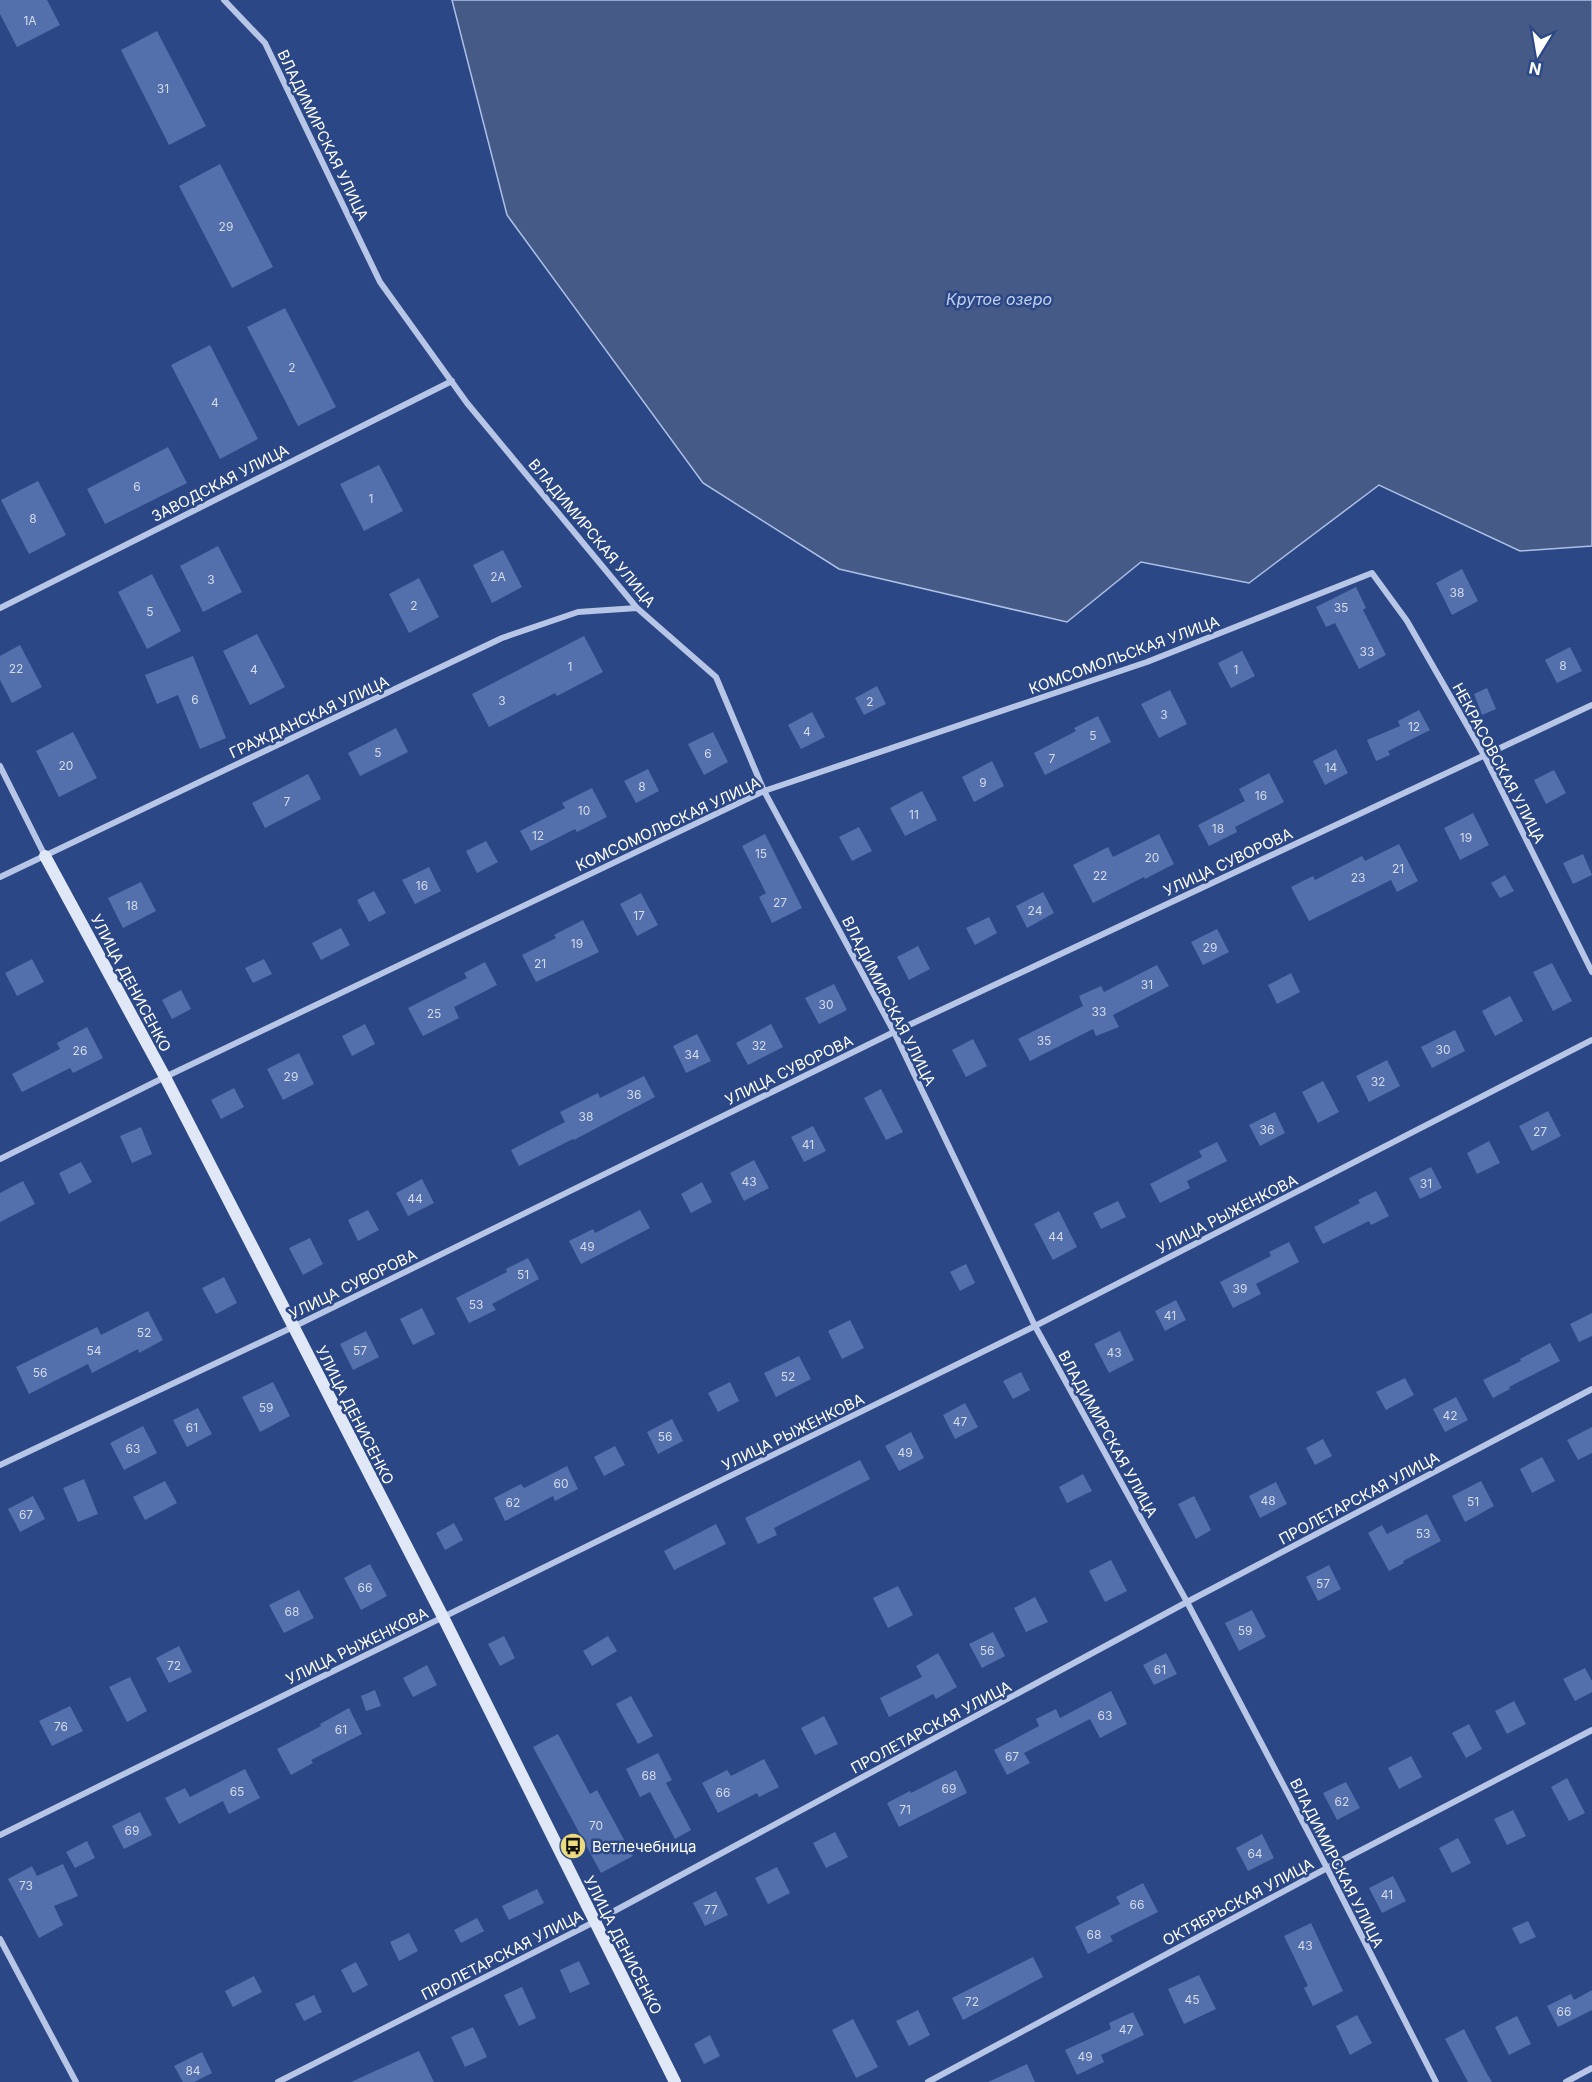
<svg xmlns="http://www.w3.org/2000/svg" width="1592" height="2082" font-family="Inter,sans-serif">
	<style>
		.water { fill: #465a87; stroke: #acc0e7; stroke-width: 1.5 }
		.building { fill: #5370ad }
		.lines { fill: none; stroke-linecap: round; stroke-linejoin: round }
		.street { stroke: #b7c6e7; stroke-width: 6 }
		.secondary { stroke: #e0e7f7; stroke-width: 12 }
		.labels { text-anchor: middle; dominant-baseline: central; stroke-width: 5; stroke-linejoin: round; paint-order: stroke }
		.number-label { font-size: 12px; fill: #d4dbea }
		.street-label { font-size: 15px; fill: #fff; stroke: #2b4786 }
		.poi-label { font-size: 15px; fill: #fff; stroke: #2b4786; text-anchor: start }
		.water-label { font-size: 16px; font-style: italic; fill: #c2d1ee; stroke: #2b4786 }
	</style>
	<rect width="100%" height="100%" fill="#2b4786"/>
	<path class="water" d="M452 0H1592V546L1520 551 1379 485 1249 583 1141 562 1067 622 839 569 703 483 507 215Z"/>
	<path class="building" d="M0 0H47L60 25 17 47 0 14Z
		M157 31 206 126 169 145 121 50Z
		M220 164 273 267 232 288 179 186Z
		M285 308 336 407 298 426 247 327Z
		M210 345 258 439 220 459 171 365Z
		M168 447 187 483 105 524 87 489Z
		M379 465 403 511 364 531 340 484Z
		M38 481 66 535 29 554 1 500Z
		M218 546 242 592 203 612 180 566Z
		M503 550 522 587 492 603 473 565Z
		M1462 569 1478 601 1452 615 1436 583Z
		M152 574 181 631 147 649 118 592Z
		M419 578 439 617 409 633 389 594Z
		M1356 587 1366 608 1363 610 1386 655 1359 669 1335 623 1326 627 1316 607Z
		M257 634 285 687 250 705 223 651Z
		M584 636 603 672 557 696 555 693 489 727 472 694Z
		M20 645 42 687 12 703 0 680V656Z
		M1570 647 1582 671 1557 683 1545 660Z
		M1242 651 1255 676 1231 688 1218 663Z
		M193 656 226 738 200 749 178 695 157 704 145 675Z
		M877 686 886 704 864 715 855 698Z
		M1487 688 1496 709 1482 715 1474 694Z
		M1170 690 1187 724 1159 738 1141 704Z
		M1419 710 1430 730 1388 751 1390 755 1376 761 1367 740 1400 726 1398 721Z
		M812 712 825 737 801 749 788 725Z
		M1098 716 1111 742 1045 775 1034 753 1076 731 1074 728Z
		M396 728 408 752 360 776 348 753Z
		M73 732 97 778 59 797 36 751Z
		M713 732 728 762 704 775 688 744Z
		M1336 749 1348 773 1325 785 1313 761Z
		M992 761 1004 786 974 802 962 777Z
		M648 769 659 791 636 803 624 781Z
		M1554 770 1566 793 1546 804 1534 780Z
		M1269 773 1284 802 1235 827 1237 832 1209 846 1198 825 1245 801 1239 789Z
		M308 774 321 799 265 828 252 803Z
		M592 788 607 817 577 832 575 829 531 851 520 831 565 808 562 803Z
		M922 791 937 820 905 836 890 808Z
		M1473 813 1489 845 1460 860 1444 828Z
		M859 827 872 851 852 861 839 837Z
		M765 834 802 908 772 923 759 897 766 893 742 846Z
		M1159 834 1174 864 1145 879 1144 877 1093 903 1073 865 1108 847 1113 857Z
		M486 841 498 862 477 873 466 851Z
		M1399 844 1418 881 1397 892 1391 880 1309 921 1291 887 1313 876 1315 880 1362 856 1365 861Z
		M1583 854 1592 875 1573 884 1563 863Z
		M429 867 441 891 415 904 402 880Z
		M1505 875 1514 891 1500 898 1491 883Z
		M141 882 156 911 123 928 108 898Z
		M374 891 386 913 369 922 357 900Z
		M1043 892 1054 913 1027 928 1016 906Z
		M641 893 658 925 637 936 620 904Z
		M989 917 997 933 975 945 966 928Z
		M583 920 599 952 536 982 522 955 556 938 554 935Z
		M341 928 350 945 321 960 312 943Z
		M1217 929 1229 952 1203 965 1191 942Z
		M918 946 930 969 909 980 897 957Z
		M32 959 44 982 17 996 5 973Z
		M264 959 272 974 253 983 245 968Z
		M485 962 497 985 454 1007 459 1018 423 1036 408 1008 467 978 464 973Z
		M1552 963 1572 1001 1553 1011 1533 972Z
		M1157 965 1169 986 1113 1015 1119 1027 1096 1036 1093 1029 1030 1061 1018 1039 1083 1006 1079 996 1101 986 1104 992Z
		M1291 973 1300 992 1277 1004 1268 985Z
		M834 984 847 1010 819 1024 805 998Z
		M181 990 191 1009 172 1019 162 1000Z
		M1510 996 1523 1021 1495 1036 1482 1011Z
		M365 1024 375 1044 352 1056 342 1036Z
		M771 1024 783 1047 748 1065 736 1043Z
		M87 1027 103 1058 73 1073 70 1068 22 1092 12 1074 60 1049 57 1043Z
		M1455 1030 1465 1051 1432 1068 1421 1047Z
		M697 1034 711 1061 686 1073 673 1046Z
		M973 1039 987 1066 966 1077 952 1050Z
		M299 1053 314 1084 283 1100 267 1069Z
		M1387 1060 1400 1086 1369 1102 1356 1076Z
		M644 1076 655 1097 574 1140 573 1139 519 1166 511 1150 565 1122 560 1112 598 1093 600 1098Z
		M1323 1081 1339 1112 1318 1123 1302 1092Z
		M234 1088 244 1107 221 1119 211 1100Z
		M881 1089 903 1132 886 1140 864 1098Z
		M1548 1111 1561 1136 1532 1151 1519 1126Z
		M1275 1112 1285 1133 1260 1146 1249 1125Z
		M813 1126 826 1151 804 1162 791 1137Z
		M141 1127 152 1154 132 1163 120 1136Z
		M1489 1141 1500 1163 1477 1174 1467 1153Z
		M1217 1142 1227 1161 1187 1181 1190 1188 1160 1203 1150 1184 1202 1157 1199 1151Z
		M754 1160 769 1188 744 1201 730 1173Z
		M81 1162 92 1182 69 1194 59 1173Z
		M1431 1167 1442 1188 1420 1199 1409 1178Z
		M422 1179 434 1203 408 1216 396 1193Z
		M23 1181 35 1204 0 1222V1193Z
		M702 1182 712 1202 691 1213 681 1194Z
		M1376 1191 1389 1216 1371 1225 1369 1221 1323 1244 1314 1227 1360 1203 1358 1200Z
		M1118 1201 1126 1217 1101 1229 1093 1213Z
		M368 1210 379 1230 358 1241 348 1220Z
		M640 1210 650 1228 581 1264 569 1241 593 1229 595 1233Z
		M1059 1211 1077 1247 1053 1260 1034 1224Z
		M310 1238 323 1264 303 1275 289 1248Z
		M1289 1242 1299 1262 1256 1284 1261 1294 1233 1308 1220 1282 1271 1256 1269 1252Z
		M528 1258 539 1279 492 1304 496 1310 469 1323 456 1298 507 1272 506 1269Z
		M966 1264 975 1283 960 1291 950 1272Z
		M224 1277 237 1303 216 1314 202 1288Z
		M1176 1300 1186 1320 1165 1331 1155 1311Z
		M422 1308 435 1334 413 1345 400 1319Z
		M148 1311 163 1340 139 1353 138 1349 92 1373 88 1364 29 1394 16 1367 97 1327 101 1335Z
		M1592 1313V1336L1579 1342 1570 1324Z
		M850 1320 864 1348 842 1359 828 1331Z
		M366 1331 379 1357 353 1370 340 1344Z
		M1120 1331 1134 1360 1109 1373 1094 1344Z
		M1550 1343 1560 1361 1509 1387 1510 1389 1493 1398 1483 1380 1521 1361 1520 1359Z
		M799 1356 811 1379 776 1397 764 1373Z
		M1021 1372 1030 1390 1013 1399 1003 1381Z
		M1405 1378 1414 1395 1386 1410 1376 1392Z
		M273 1382 290 1416 260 1432 242 1397Z
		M730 1382 739 1401 718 1412 708 1393Z
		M1456 1397 1468 1420 1445 1432 1433 1409Z
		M965 1403 978 1427 955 1439 943 1415Z
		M198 1408 212 1434 187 1447 173 1420Z
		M672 1419 683 1441 658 1454 647 1432Z
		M143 1426 157 1453 124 1470 110 1443Z
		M1592 1427V1453L1578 1460 1567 1440Z
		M911 1432 924 1458 899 1471 885 1446Z
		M1323 1439 1332 1456 1315 1465 1306 1448Z
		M615 1446 625 1465 604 1476 594 1457Z
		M1542 1457 1555 1481 1532 1493 1520 1469Z
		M860 1460 870 1479 774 1528 777 1535 758 1544 745 1518Z
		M567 1466 578 1489 555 1501 553 1496 505 1521 494 1498 521 1484 524 1488Z
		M1083 1474 1092 1491 1067 1503 1059 1487Z
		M84 1479 98 1514 78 1522 63 1488Z
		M165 1481 177 1503 145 1520 133 1497Z
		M1481 1481 1494 1506 1465 1522 1452 1496Z
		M1276 1482 1287 1504 1260 1518 1249 1496Z
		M33 1496 45 1519 20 1532 8 1509Z
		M1194 1496 1211 1530 1196 1539 1178 1504Z
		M1427 1514 1441 1541 1403 1561 1404 1563 1389 1571 1368 1533 1382 1525 1387 1534Z
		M454 1523 463 1540 445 1550 436 1533Z
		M716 1524 726 1544 674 1570 664 1551Z
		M1111 1560 1127 1591 1105 1602 1089 1571Z
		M370 1564 387 1596 361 1610 344 1578Z
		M1329 1565 1341 1589 1318 1601 1306 1577Z
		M898 1586 913 1615 888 1628 873 1598Z
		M299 1590 314 1618 284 1633 269 1605Z
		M1035 1597 1048 1622 1026 1632 1014 1608Z
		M1252 1610 1266 1637 1239 1651 1225 1623Z
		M993 1632 1005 1656 982 1668 969 1644Z
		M504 1636 515 1658 500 1666 488 1644Z
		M608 1636 617 1651 592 1666 583 1651Z
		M179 1646 192 1672 169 1683 156 1658Z
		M938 1653 957 1687 936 1699 933 1694 889 1717 880 1698 922 1677 916 1666Z
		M1166 1653 1177 1674 1154 1685 1143 1665Z
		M427 1665 437 1685 413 1697 403 1678Z
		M1585 1668 1592 1681V1692L1575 1701 1563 1679Z
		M130 1677 147 1711 127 1722 109 1687Z
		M375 1690 381 1706 366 1711 361 1696Z
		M1111 1691 1127 1724 1100 1738 1090 1719 1024 1753 1030 1763 1007 1775 994 1750 1039 1726 1036 1719 1056 1709 1060 1718Z
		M631 1696 653 1736 638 1744 616 1704Z
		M1514 1701 1526 1724 1507 1734 1495 1711Z
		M70 1706 83 1731 52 1746 39 1721Z
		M349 1708 362 1734 311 1760 313 1763 291 1775 277 1749 321 1726 320 1724Z
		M824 1716 838 1744 815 1755 801 1728Z
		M1469 1724 1482 1749 1466 1758 1452 1733Z
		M558 1734 590 1794 597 1790 633 1856 601 1873 533 1747Z
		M658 1753 672 1780 666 1783 691 1830 675 1839 650 1792 640 1797 626 1769Z
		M1411 1756 1422 1777 1399 1789 1388 1768Z
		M764 1759 779 1787 759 1797 757 1793 718 1813 702 1783 727 1770 731 1776Z
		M245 1769 260 1798 229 1814 223 1801 179 1824 165 1798 185 1788 190 1797Z
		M956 1770 967 1793 899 1827 887 1803 910 1791 911 1793Z
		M1567 1778 1585 1813 1569 1821 1551 1787Z
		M1346 1782 1360 1808 1337 1820 1323 1793Z
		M1513 1810 1526 1836 1507 1845 1494 1819Z
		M140 1812 152 1835 124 1849 112 1826Z
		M835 1832 848 1857 826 1868 813 1843Z
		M1262 1834 1274 1858 1248 1871 1236 1848Z
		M1458 1838 1471 1863 1452 1873 1439 1848Z
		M87 1841 95 1858 75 1868 66 1852Z
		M63 1864 78 1896 54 1906 63 1925 39 1938 8 1879 32 1866 37 1876Z
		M777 1867 790 1893 768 1904 755 1878Z
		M1393 1876 1406 1901 1382 1913 1369 1888Z
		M1143 1883 1158 1912 1110 1936 1113 1941 1088 1954 1075 1927 1120 1904 1116 1897Z
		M537 1889 544 1903 509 1920 502 1906Z
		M716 1891 728 1915 705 1926 693 1903Z
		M477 1918 484 1931 461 1943 454 1930Z
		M1528 1921 1536 1937 1520 1944 1512 1928Z
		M1311 1923 1343 1991 1313 2006 1304 1988 1308 1986 1284 1936Z
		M409 1933 418 1951 399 1961 390 1942Z
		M1033 1957 1043 1977 963 2020 952 1998Z
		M579 1961 590 1984 570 1993 560 1970Z
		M356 1962 368 1985 353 1993 341 1970Z
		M1199 1975 1216 2009 1184 2024 1168 1989Z
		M254 1976 262 1992 233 2007 225 1991Z
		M522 1987 536 2018 519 2026 504 1995Z
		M1592 1990V2010L1558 2027 1547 2006 1571 1994 1574 2000Z
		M314 1995 322 2012 304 2021 295 2004Z
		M918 2010 930 2035 909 2046 896 2021Z
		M1133 2012 1144 2035 1101 2055 1104 2062 1077 2075 1065 2050 1111 2029 1109 2023Z
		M1357 2015 1372 2043 1350 2055 1336 2026Z
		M1517 2016 1531 2044 1509 2055 1495 2027Z
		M853 2019 878 2067 856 2078 832 2030Z
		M473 2027 487 2057 465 2067 451 2037Z
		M1464 2029 1486 2072 1492 2082H1468L1445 2039Z
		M710 2035 720 2056 704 2064 694 2044Z
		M419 2051 434 2082H351Z
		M202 2052 212 2073 194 2082H183L174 2066Z
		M1027 2064 1035 2082H988Z"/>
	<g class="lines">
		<path class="street" d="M224 0 265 43 380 282 467 403 637 608 716 677 764 791 894 1032 1035 1326 1187 1602 1327 1868 1436 2082
			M0 608 452 381
			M0 766 45 856
			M0 877 502 638 578 612 637 608
			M0 1159 165 1077 764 791 1147 662 1372 573 1407 621 1484 755 1592 972
			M0 1465 293 1327 894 1032 1592 705
			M0 1835 1035 1326 1592 1040
			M0 1939 76 2082
			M278 2082 594 1922 1187 1602 1592 1389
			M928 2082 1327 1868 1592 1730
			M1566 2082 1592 2068"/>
		<path class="secondary" d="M45 856 165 1077 443 1617 675 2082"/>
	</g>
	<defs>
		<symbol id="bus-disc" viewBox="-11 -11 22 22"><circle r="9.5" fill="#eddb7f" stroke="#2b4786"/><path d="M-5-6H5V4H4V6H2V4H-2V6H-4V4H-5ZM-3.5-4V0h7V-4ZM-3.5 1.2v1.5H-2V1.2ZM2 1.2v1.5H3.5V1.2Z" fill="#111"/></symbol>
	</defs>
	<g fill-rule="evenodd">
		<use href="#bus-disc" x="558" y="1831" width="30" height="30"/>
	</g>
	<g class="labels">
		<g class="number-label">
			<text x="30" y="20">1А</text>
			<text x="163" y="88">31</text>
			<text x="226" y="226">29</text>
			<text x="292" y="367">2</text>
			<text x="215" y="402">4</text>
			<text x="137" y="486">6</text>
			<text x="371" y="498">1</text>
			<text x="33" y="518">8</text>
			<text x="498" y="576">2А</text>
			<text x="211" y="579">3</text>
			<text x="1457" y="592">38</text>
			<text x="414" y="605">2</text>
			<text x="1341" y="607">35</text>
			<text x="150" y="611">5</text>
			<text x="1367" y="651">33</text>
			<text x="1563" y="665">8</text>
			<text x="570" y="666">1</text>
			<text x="16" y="668">22</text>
			<text x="254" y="669">4</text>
			<text x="1236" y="669">1</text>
			<text x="195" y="699">6</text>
			<text x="502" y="700">3</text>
			<text x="870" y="701">2</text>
			<text x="1164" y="714">3</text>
			<text x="1414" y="726">12</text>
			<text x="807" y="731">4</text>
			<text x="1093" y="735">5</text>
			<text x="378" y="752">5</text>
			<text x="708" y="753">6</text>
			<text x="1052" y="758">7</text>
			<text x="66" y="765">20</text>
			<text x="1331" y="767">14</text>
			<text x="983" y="782">9</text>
			<text x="642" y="786">8</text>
			<text x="1261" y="795">16</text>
			<text x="287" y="801">7</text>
			<text x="584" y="810">10</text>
			<text x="914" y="814">11</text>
			<text x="1218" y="828">18</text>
			<text x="538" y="835">12</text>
			<text x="1466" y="837">19</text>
			<text x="761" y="853">15</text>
			<text x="1152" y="857">20</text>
			<text x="1398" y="868">21</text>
			<text x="1100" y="875">22</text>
			<text x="1358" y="877">23</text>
			<text x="422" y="885">16</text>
			<text x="780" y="902">27</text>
			<text x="132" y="905">18</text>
			<text x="1035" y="910">24</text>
			<text x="639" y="915">17</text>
			<text x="577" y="943">19</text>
			<text x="1210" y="947">29</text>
			<text x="540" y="963">21</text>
			<text x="1147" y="984">31</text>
			<text x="826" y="1004">30</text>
			<text x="1099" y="1011">33</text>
			<text x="434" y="1013">25</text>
			<text x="1044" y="1040">35</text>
			<text x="759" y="1045">32</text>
			<text x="1443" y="1049">30</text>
			<text x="80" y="1050">26</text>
			<text x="692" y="1054">34</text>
			<text x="291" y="1076">29</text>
			<text x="1378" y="1081">32</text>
			<text x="634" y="1094">36</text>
			<text x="586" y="1116">38</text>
			<text x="1267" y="1129">36</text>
			<text x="1540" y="1131">27</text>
			<text x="808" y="1144">41</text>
			<text x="749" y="1181">43</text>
			<text x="1426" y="1183">31</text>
			<text x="415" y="1198">44</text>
			<text x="1056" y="1236">44</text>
			<text x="587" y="1246">49</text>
			<text x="523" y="1274">51</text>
			<text x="1240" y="1288">39</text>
			<text x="476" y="1304">53</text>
			<text x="1170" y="1315">41</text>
			<text x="144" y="1332">52</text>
			<text x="94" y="1350">54</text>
			<text x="360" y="1350">57</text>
			<text x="1114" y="1352">43</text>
			<text x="40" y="1372">56</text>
			<text x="788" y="1376">52</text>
			<text x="266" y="1407">59</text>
			<text x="1450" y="1415">42</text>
			<text x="960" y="1421">47</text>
			<text x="192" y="1427">61</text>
			<text x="665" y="1436">56</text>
			<text x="133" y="1448">63</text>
			<text x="905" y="1452">49</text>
			<text x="561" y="1483">60</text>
			<text x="1268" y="1500">48</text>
			<text x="1473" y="1501">51</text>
			<text x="513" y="1502">62</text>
			<text x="26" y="1514">67</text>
			<text x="1423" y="1533">53</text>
			<text x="1323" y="1583">57</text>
			<text x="365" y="1587">66</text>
			<text x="292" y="1611">68</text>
			<text x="1245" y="1630">59</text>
			<text x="987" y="1650">56</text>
			<text x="174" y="1665">72</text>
			<text x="1160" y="1669">61</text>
			<text x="1105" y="1715">63</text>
			<text x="61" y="1726">76</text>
			<text x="341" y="1729">61</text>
			<text x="1012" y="1756">67</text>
			<text x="649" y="1775">68</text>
			<text x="949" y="1788">69</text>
			<text x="237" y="1791">65</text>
			<text x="723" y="1792">66</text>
			<text x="1342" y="1801">62</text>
			<text x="905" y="1809">71</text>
			<text x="596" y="1825">70</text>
			<text x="132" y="1830">69</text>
			<text x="1255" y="1853">64</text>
			<text x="26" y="1885">73</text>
			<text x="1387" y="1894">41</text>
			<text x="1137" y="1904">66</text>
			<text x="711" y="1909">77</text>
			<text x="1094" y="1934">68</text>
			<text x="1305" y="1945">43</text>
			<text x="1192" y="1999">45</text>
			<text x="972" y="2001">72</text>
			<text x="1564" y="2011">66</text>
			<text x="1126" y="2029">47</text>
			<text x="1085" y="2056">49</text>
			<text x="193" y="2070">84</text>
		</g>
		<g class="street-label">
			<text transform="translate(323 135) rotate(64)">ВЛАДИМИРСКАЯ УЛИЦА</text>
			<text transform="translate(220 483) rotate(-27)">ЗАВОДСКАЯ УЛИЦА</text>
			<text transform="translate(592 533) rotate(50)">ВЛАДИМИРСКАЯ УЛИЦА</text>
			<text transform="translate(1124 655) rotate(-20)">КОМСОМОЛЬСКАЯ УЛИЦА</text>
			<text transform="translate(309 717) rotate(-25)">ГРАЖДАНСКАЯ УЛИЦА</text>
			<text transform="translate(1499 763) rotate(62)">НЕКРАСОВСКАЯ УЛИЦА</text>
			<text transform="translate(668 824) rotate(-25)">КОМСОМОЛЬСКАЯ УЛИЦА</text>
			<text transform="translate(1228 862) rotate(-25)">УЛИЦА СУВОРОВА</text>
			<text transform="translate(131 983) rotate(62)">УЛИЦА ДЕНИСЕНКО</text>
			<text transform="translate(889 1001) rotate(63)">ВЛАДИМИРСКАЯ УЛИЦА</text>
			<text transform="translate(789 1070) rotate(-26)">УЛИЦА СУВОРОВА</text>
			<text transform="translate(1227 1214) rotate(-27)">УЛИЦА РЫЖЕНКОВА</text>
			<text transform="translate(353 1284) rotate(-26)">УЛИЦА СУВОРОВА</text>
			<text transform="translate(355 1415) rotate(63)">УЛИЦА ДЕНИСЕНКО</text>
			<text transform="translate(793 1432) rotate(-26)">УЛИЦА РЫЖЕНКОВА</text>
			<text transform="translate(1108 1434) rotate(61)">ВЛАДИМИРСКАЯ УЛИЦА</text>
			<text transform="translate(1359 1498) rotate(-28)">ПРОЛЕТАРСКАЯ УЛИЦА</text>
			<text transform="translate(357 1646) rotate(-26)">УЛИЦА РЫЖЕНКОВА</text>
			<text transform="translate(931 1727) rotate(-28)">ПРОЛЕТАРСКАЯ УЛИЦА</text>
			<text transform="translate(1337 1863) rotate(63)">ВЛАДИМИРСКАЯ УЛИЦА</text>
			<text transform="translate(1238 1902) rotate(-28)">ОКТЯБРЬСКАЯ УЛИЦА</text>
			<text transform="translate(623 1945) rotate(63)">УЛИЦА ДЕНИСЕНКО</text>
			<text transform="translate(502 1955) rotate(-27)">ПРОЛЕТАРСКАЯ УЛИЦА</text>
		</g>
		<g class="poi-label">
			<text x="592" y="1846">Ветлечебница</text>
		</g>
		<g class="water-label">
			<text x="999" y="299">Крутое озеро</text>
		</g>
	</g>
	<g transform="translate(1538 54) rotate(191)" stroke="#2b4786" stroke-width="4.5" paint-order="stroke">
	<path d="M0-4.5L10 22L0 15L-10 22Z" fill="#ffffff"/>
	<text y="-9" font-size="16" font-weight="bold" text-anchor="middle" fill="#ffffff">N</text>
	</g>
</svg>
